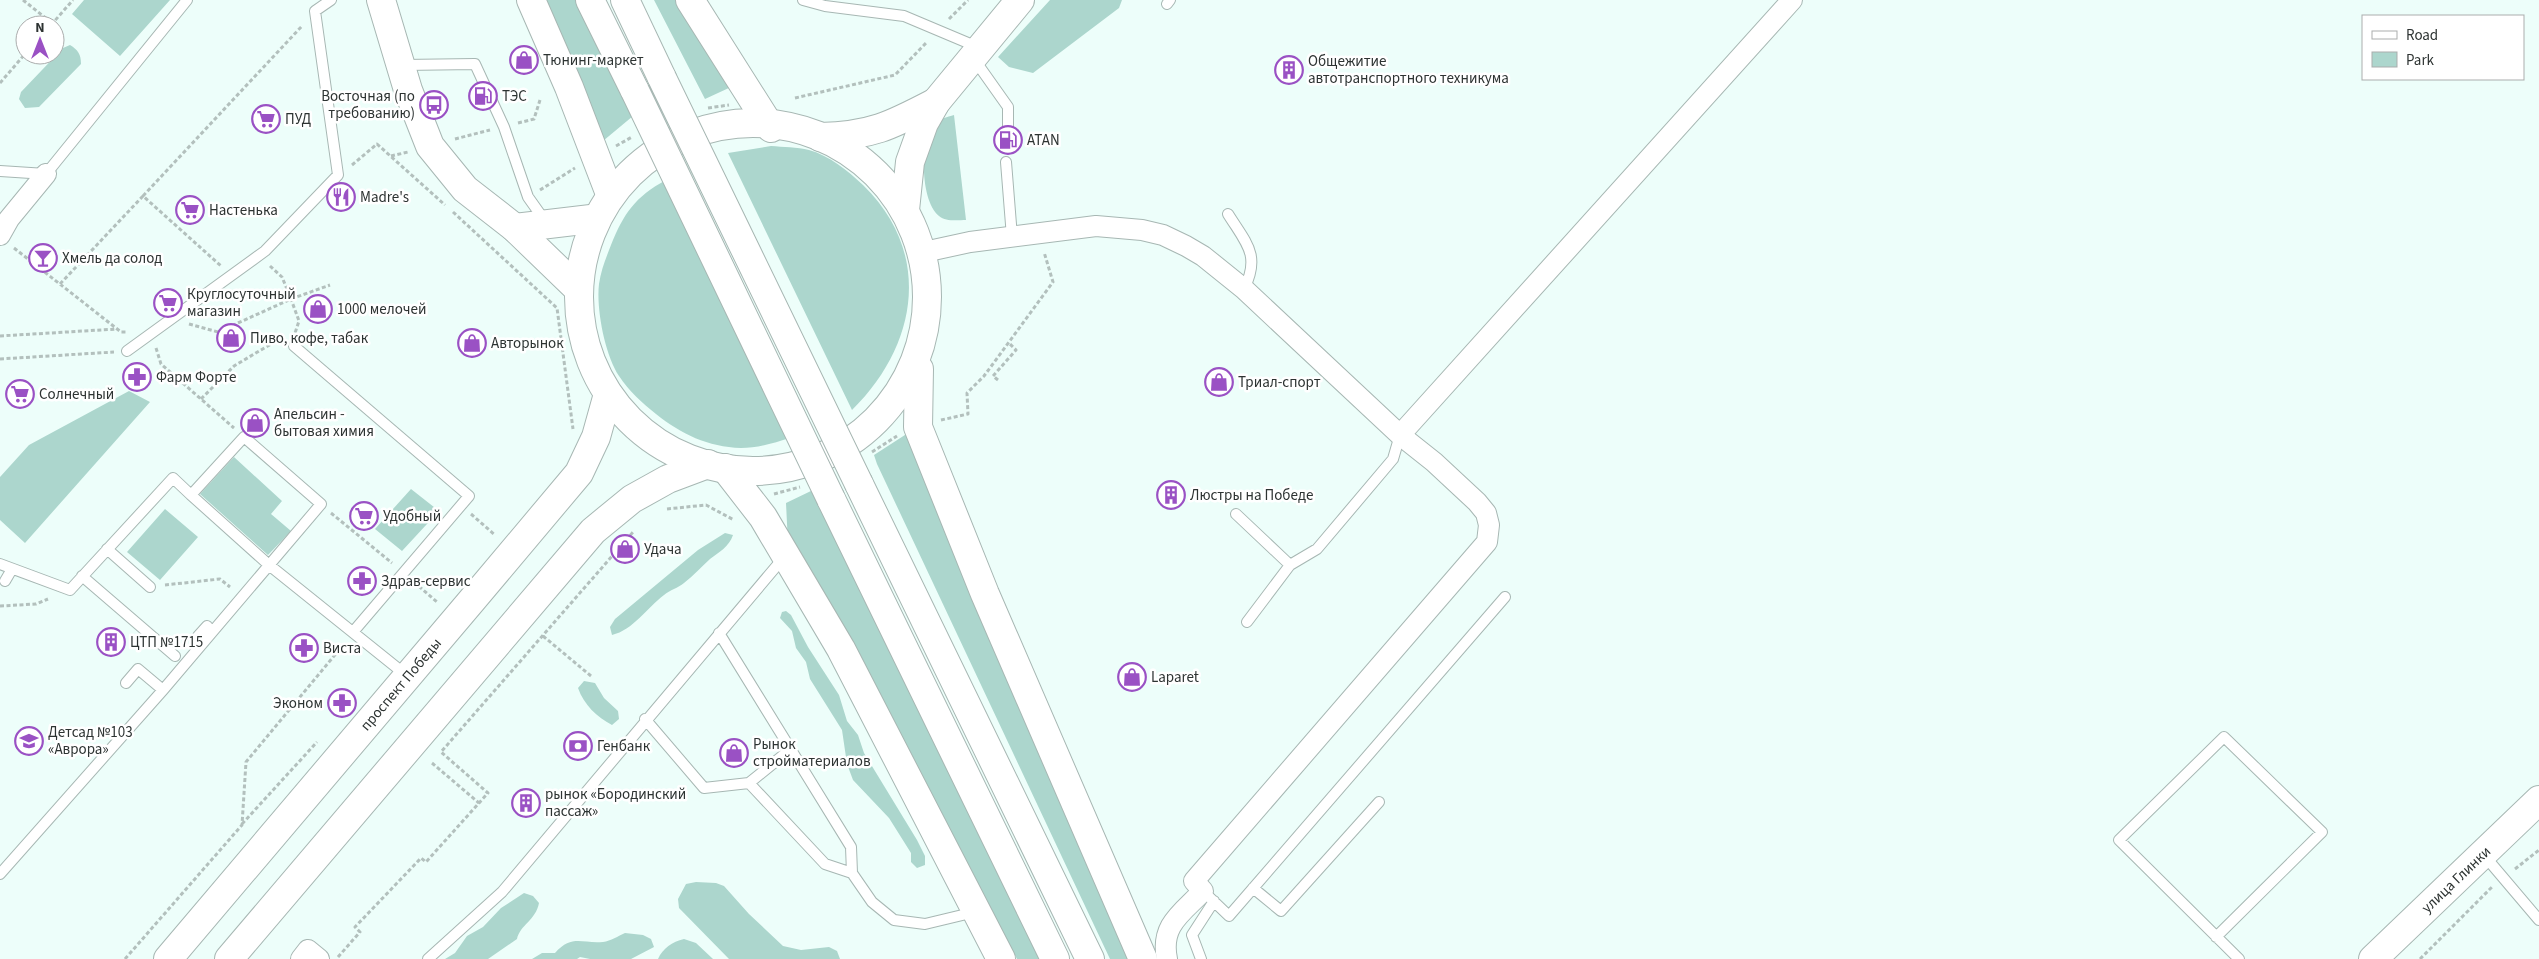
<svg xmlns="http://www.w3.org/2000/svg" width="2539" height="959" font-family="'Source Sans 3',sans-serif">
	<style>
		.green { fill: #acd6cd }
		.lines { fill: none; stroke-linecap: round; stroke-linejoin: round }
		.lane-casing { stroke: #a7b7b3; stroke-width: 12 }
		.street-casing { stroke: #a7b7b3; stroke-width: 22 }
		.secondary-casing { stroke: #a7b7b3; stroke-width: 30 }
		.primary-casing { stroke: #a7b7b3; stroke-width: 30 }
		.path { stroke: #b3c0bd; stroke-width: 3; stroke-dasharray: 4 2.5; stroke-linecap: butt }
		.lane { stroke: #fff; stroke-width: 10 }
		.street { stroke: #fff; stroke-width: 20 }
		.secondary { stroke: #fff; stroke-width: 28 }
		.primary { stroke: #fff; stroke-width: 28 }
		.primary-bridge-casing { stroke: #a7b7b3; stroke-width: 30; stroke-linecap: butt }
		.primary-bridge { stroke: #fff; stroke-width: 28 }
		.labels { text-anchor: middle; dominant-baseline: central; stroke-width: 5; stroke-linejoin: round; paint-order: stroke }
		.poi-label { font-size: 15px; fill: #2d3332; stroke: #fff; text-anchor: start }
		.street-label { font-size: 15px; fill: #2d3332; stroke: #fff }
	</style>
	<rect width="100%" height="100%" fill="#edfefa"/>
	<path class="green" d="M84 0H170L120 56 72 14Z
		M545 0H577L633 116 603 141Z
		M654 0H683L731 87 705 99Z
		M1050 0H1122L1119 8 1033 73 1009 67 998 57Z
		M70 45C78 50 81 54 81 64L39 107 25 108 19 99 21 92 63 48Z
		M954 115 966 220C958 220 946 222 939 216 920 200 920 144 933 124 937 119 948 117 954 115Z
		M771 146C783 147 797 147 809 150 830 156 847 170 863 185 933 253 918 345 852 410L728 153Z
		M666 180 790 438C774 443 757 448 741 448 708 447 681 434 656 414 642 403 629 391 619 376 605 355 596 309 599 284 601 270 606 258 611 245 624 213 635 197 666 180Z
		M129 391 150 402 25 543 0 520V477L29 445Z
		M908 433 1131 959H1110L877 464 874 455Z
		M234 457 282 501 271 514 291 531 268 555 200 494Z
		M411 489 439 511 402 551 375 529Z
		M813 490 1043 959H1017L788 544 786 503Z
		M165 509 198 537 160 580 127 552Z
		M725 533 733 535C729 547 719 552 710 559 701 567 693 576 684 583 678 588 670 590 664 595 647 608 633 630 612 635L610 627 615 619 698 550Z
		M786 611 791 615 808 647 839 695 847 721 858 735 864 753 917 840 925 856V865L917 868 911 862V853L889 818 853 780 847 764 842 730 810 679 806 662 796 648 792 631 780 618 782 612Z
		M584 681 595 683 604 698 618 711 619 719 612 725C597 717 584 705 578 688Z
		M696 882 716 883 724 886 749 914 783 946 801 950 829 947 837 951 840 959H729L679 908 678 899 686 884Z
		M524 893 533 896 539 903C536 920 520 925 517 939L488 959H445L455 953 467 936 483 927 501 908Z
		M625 933 643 935 651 939 654 947 631 959H590L580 957 577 959H532L542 953H555C572 934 582 944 603 942 611 941 618 936 625 933Z
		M684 939 696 943 713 959H658C663 948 672 942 684 939Z"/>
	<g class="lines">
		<defs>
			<path id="lane" d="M803 0 825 6 904 16 980 48
				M1167 4 1170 0
				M974 59 1008 107V129
				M403 65 475 64 504 127 528 197 545 221
				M1006 162 1012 237
				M0 171 46 174 187 0
				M1228 214C1246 243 1261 255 1244 289
				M294 346 469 496 353 632
				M127 351 265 251 338 175 315 11 331 0
				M191 495 269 565 406 675
				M1236 514 1290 565
				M107 549 150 587
				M0 564 70 590 173 478 191 495 244 437 321 504 163 690 0 874
				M82 576 175 656
				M5 581 12 569
				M1247 622 1290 565 1317 549 1393 459 1400 435
				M719 633 851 847 852 873 872 902 894 920 925 924 975 912
				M198 636 207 626 212 632
				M126 683 138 669 163 690
				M645 719 704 788 749 783 825 864 852 873
				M749 783 791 749
				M2483 854 2539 920
				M1253 888 1281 911 1379 802
				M1203 891 1229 916 1505 597
				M2216 937 2322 832 2224 737 2119 840 2239 959
				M428 959 502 892 785 556
				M1201 959 1192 935 1214 901"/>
			<path id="street" d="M0 235 9 219 46 174
				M924 252 970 242 1096 226 1142 230 1163 235 1186 246 1203 256 1244 289 1400 435 1434 462 1477 502 1486 513 1489 525 1487 542 1194 881 1203 891C1182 913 1160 925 1167 959
				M1400 435 1792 0
				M301 959 308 950 319 959"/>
			<g id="secondary">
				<path d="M381 0 408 90 430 146 465 189 515 228 575 286"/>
				<path d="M515 228 591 219"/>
				<path id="s1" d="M2373 959 2539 800"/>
			</g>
			<g id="primary">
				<path d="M531 0 569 87 610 194"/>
				<path d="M590 0 635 91"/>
				<path d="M625 0 662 78"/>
				<path d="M690 0 771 128"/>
				<circle cx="753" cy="297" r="174"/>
				<path d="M820 137C872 136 892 125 936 102"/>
				<path d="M905 210 910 162 924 123 936 102 1020 0"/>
				<path d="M919 369 918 427 985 594 1143 959"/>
				<path d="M725 468 763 517 841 649 1001 959"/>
				<path d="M859 484 1090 959"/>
				<path d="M831 499 1055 959"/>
				<path id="s2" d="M168 959C304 797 443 636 579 473L596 437 608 394"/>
				<path d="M229 959 593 531 632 499 668 479 708 464"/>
			</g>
		</defs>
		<use href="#lane" class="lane-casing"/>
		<use href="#street" class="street-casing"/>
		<use href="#secondary" class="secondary-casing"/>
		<use href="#primary" class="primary-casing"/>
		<path class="path" d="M23 0 52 23
			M949 19 968 0
			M51 25 73 0
			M0 83 25 54
			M795 98 895 75 927 42
			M708 108 729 105
			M518 123 534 119 540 100
			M455 139 490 130
			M616 146 632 137
			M391 156 408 152
			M352 165 377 144 445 205
			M540 190 575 168
			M143 196 302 26
			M453 212 557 308 573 429
			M14 248 121 332H126
			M270 266 282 277 291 299 299 321 295 333
			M60 284 143 196 221 266
			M189 324 218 332 291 299 330 285
			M0 336 117 329
			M156 348 161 364 234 428
			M0 359 114 352
			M998 380 993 376 1016 350 1009 343
			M201 399 234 366 281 338
			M941 420 968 414 967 393 984 376 1053 282 1044 252
			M872 452 897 436
			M774 494 800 487
			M667 509 706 505 734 520
			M331 513 392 563
			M471 514 495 535
			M414 582 437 602
			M165 585 220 579 230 587
			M0 606 36 604 48 599
			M543 636 591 676
			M432 763 479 803
			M242 824 317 742
			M2515 869 2539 850
			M338 957 360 932 355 927 421 858 426 862 488 793 441 752 634 531
			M125 959 242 825 246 762 344 644
			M2420 959 2492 887"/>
		<use href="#lane" class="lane"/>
		<use href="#street" class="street"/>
		<use href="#secondary" class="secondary"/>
		<use href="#primary" class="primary"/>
		<defs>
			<path id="primary-bridge" d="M662 78 859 484
				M635 91 831 499"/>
		</defs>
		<use href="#primary-bridge" class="primary-bridge-casing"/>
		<use href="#primary-bridge" class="primary-bridge"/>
	</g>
	<defs>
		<symbol id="shop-ring" viewBox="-11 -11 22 22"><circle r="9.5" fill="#fff" stroke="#9a51c4" stroke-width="1.5"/><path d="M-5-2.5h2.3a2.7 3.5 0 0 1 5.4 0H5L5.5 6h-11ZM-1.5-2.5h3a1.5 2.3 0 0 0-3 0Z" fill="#9a51c4"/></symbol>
		<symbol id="building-ring" viewBox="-11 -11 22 22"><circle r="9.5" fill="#fff" stroke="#9a51c4" stroke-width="1.5"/><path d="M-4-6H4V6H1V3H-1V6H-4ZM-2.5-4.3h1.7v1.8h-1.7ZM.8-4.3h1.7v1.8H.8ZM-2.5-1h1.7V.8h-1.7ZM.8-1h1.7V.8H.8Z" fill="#9a51c4"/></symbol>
		<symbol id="fuel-ring" viewBox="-11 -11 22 22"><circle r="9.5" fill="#fff" stroke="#9a51c4" stroke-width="1.5"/><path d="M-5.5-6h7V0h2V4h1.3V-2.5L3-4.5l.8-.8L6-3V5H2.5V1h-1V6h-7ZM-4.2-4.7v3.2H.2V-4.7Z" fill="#9a51c4"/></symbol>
		<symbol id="bus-ring" viewBox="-11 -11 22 22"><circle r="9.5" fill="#fff" stroke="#9a51c4" stroke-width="1.5"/><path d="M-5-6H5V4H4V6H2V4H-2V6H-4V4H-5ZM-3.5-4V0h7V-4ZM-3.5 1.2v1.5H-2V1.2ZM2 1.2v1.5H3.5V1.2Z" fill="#9a51c4"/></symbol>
		<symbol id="supermarket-ring" viewBox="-11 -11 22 22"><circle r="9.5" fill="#fff" stroke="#9a51c4" stroke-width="1.5"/><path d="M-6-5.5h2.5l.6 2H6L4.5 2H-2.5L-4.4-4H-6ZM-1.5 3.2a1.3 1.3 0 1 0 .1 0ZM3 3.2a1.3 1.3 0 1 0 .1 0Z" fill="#9a51c4"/></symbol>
		<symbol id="restaurant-ring" viewBox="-11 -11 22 22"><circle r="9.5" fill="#fff" stroke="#9a51c4" stroke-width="1.5"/><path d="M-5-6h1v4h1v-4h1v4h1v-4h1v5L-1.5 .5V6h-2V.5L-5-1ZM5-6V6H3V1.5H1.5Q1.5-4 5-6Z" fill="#9a51c4"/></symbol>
		<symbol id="bar-ring" viewBox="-11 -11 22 22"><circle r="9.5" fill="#fff" stroke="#9a51c4" stroke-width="1.5"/><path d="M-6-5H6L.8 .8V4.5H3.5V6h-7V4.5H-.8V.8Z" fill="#9a51c4"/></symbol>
		<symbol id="pharmacy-ring" viewBox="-11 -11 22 22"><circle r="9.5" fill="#fff" stroke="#9a51c4" stroke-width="1.5"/><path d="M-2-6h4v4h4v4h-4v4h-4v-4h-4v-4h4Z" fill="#9a51c4"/></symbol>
		<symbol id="school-ring" viewBox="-11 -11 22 22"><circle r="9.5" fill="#fff" stroke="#9a51c4" stroke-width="1.5"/><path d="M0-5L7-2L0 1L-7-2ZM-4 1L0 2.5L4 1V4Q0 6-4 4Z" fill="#9a51c4"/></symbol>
		<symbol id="bank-ring" viewBox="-11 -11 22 22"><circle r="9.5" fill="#fff" stroke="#9a51c4" stroke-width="1.5"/><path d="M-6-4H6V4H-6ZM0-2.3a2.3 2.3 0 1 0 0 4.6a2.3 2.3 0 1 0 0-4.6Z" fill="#9a51c4"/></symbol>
	</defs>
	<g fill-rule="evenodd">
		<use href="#shop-ring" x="508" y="44" width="32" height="32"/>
		<use href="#building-ring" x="1273" y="54" width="32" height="32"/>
		<use href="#fuel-ring" x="467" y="80" width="32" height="32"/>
		<use href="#bus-ring" x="418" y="89" width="32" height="32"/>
		<use href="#supermarket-ring" x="250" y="103" width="32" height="32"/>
		<use href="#fuel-ring" x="992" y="124" width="32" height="32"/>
		<use href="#restaurant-ring" x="325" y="181" width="32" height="32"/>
		<use href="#supermarket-ring" x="174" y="194" width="32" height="32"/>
		<use href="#bar-ring" x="27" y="242" width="32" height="32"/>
		<use href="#supermarket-ring" x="152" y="287" width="32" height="32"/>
		<use href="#shop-ring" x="302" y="293" width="32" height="32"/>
		<use href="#shop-ring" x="215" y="322" width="32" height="32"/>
		<use href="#shop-ring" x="456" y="327" width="32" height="32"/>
		<use href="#pharmacy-ring" x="121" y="361" width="32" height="32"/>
		<use href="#shop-ring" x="1203" y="366" width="32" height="32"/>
		<use href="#supermarket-ring" x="4" y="378" width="32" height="32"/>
		<use href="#shop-ring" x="239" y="407" width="32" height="32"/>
		<use href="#building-ring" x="1155" y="479" width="32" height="32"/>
		<use href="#supermarket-ring" x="348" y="500" width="32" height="32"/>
		<use href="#shop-ring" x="609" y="533" width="32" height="32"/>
		<use href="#pharmacy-ring" x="346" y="565" width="32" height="32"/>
		<use href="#building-ring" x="95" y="626" width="32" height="32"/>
		<use href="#pharmacy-ring" x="288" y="632" width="32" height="32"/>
		<use href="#shop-ring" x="1116" y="661" width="32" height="32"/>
		<use href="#pharmacy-ring" x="326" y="687" width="32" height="32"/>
		<use href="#school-ring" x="13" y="725" width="32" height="32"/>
		<use href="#bank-ring" x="562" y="730" width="32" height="32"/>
		<use href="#shop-ring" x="718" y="737" width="32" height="32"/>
		<use href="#building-ring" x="510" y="787" width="32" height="32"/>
	</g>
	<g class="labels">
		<g class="poi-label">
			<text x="543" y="60">Тюнинг-маркет</text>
			<text x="1308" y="61">Общежитие<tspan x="1308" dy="17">автотранспортного техникума</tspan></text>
			<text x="415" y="96" text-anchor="end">Восточная (по<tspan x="415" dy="17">требованию)</tspan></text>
			<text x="502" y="96">ТЭС</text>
			<text x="285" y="119">ПУД</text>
			<text x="1027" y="140">ATAN</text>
			<text x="360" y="197">Madre's</text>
			<text x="209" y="210">Настенька</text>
			<text x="62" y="258">Хмель да солод</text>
			<text x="187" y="294">Круглосуточный<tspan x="187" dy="17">магазин</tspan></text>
			<text x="337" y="309">1000 мелочей</text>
			<text x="250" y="338">Пиво, кофе, табак</text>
			<text x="491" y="343">Авторынок</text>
			<text x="156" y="377">Фарм Форте</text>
			<text x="1238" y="382">Триал-спорт</text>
			<text x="39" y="394">Солнечный</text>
			<text x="274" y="414">Апельсин -<tspan x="274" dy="17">бытовая химия</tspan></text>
			<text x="1190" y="495">Люстры на Победе</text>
			<text x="383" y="516">Удобный</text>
			<text x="644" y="549">Удача</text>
			<text x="381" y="581">Здрав-сервис</text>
			<text x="130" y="642">ЦТП №1715</text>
			<text x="323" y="648">Виста</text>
			<text x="1151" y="677">Laparet</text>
			<text x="323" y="703" text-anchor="end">Эконом</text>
			<text x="48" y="732">Детсад №103<tspan x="48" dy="17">«Аврора»</tspan></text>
			<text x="753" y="744">Рынок<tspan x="753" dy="17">стройматериалов</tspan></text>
			<text x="597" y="746">Генбанк</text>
			<text x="545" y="794">рынок «Бородинский<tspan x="545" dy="17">пассаж»</tspan></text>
		</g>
		<g class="street-label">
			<text stroke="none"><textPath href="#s2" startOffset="360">проспект Победы</textPath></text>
			<text stroke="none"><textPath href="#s1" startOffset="115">улица Глинки</textPath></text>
		</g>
	</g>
	<rect x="2362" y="15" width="162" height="65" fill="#ffffff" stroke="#abadad"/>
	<rect x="2372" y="31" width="25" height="8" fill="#ffffff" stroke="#abadad"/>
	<text x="2406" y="40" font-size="15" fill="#2d3332">Road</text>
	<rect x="2372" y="52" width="25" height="15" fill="#acd6cd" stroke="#abadad"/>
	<text x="2406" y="65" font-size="15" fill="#2d3332">Park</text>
	<g transform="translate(40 40)"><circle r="24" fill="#ffffff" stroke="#abadad"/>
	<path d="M0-4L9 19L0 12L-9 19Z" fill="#9a51c4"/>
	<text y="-8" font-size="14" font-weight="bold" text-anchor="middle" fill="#2d3332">N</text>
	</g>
</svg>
